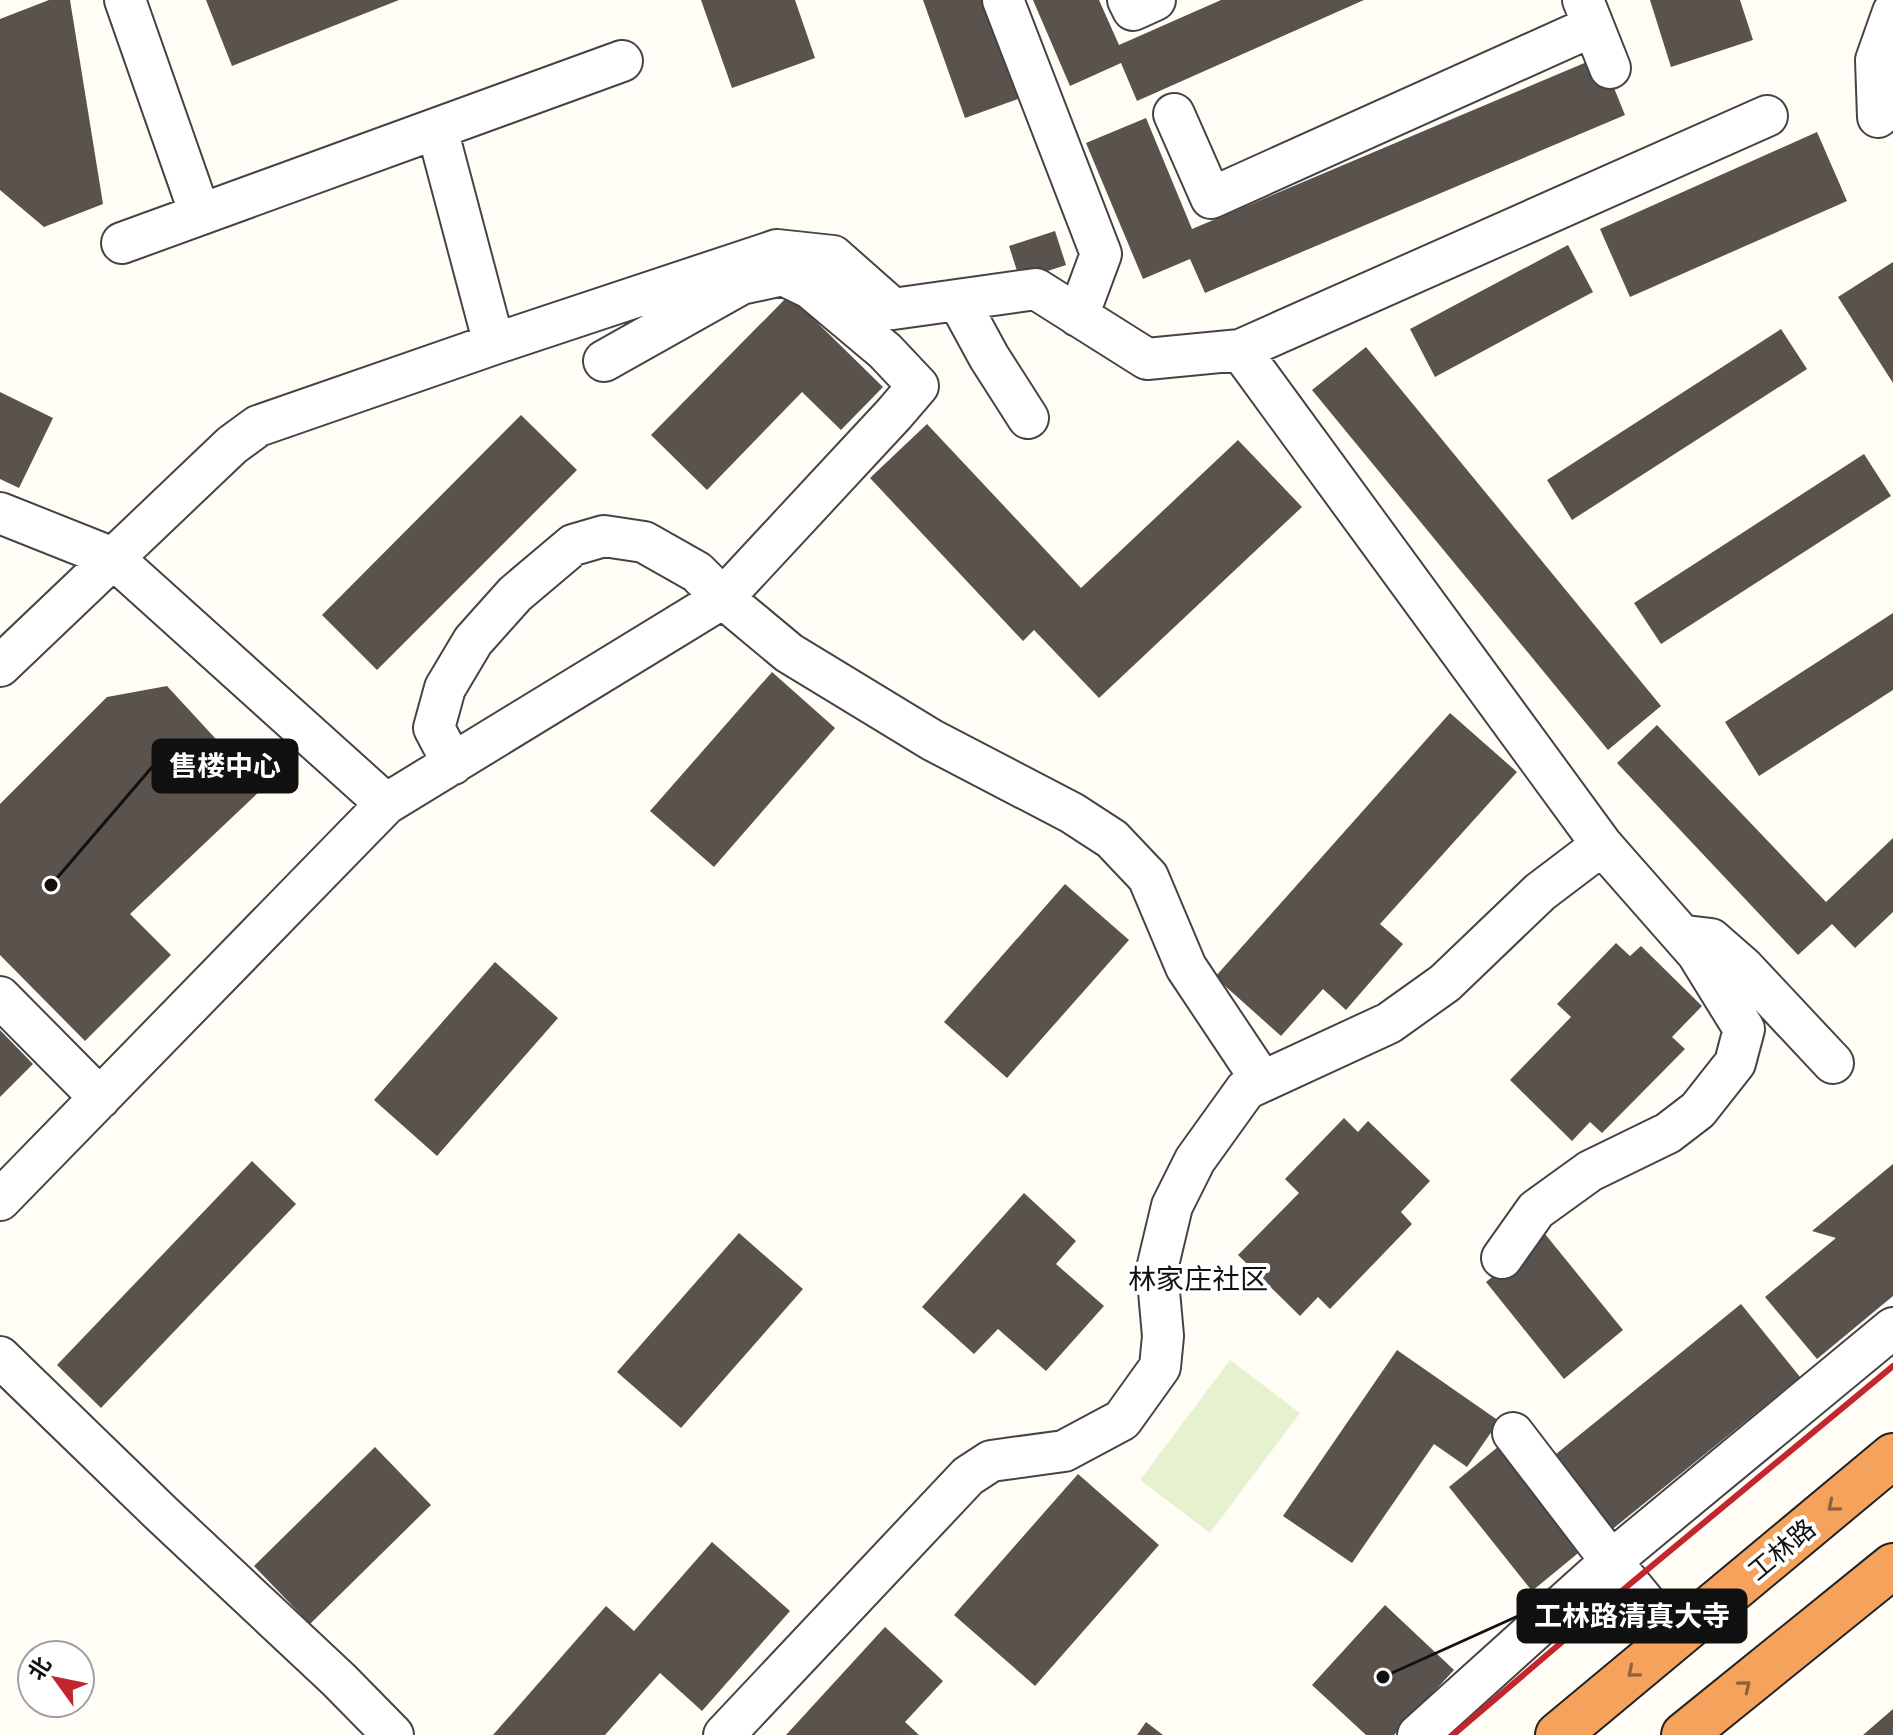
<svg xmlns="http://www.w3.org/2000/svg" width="1893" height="1735" font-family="'PT Serif','Noto Sans SC',serif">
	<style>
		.pitch { fill: #e6f2cf }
		.building { fill: #5a524d }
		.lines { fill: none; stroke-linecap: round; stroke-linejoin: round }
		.minor-casing { stroke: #444; stroke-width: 44 }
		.highway-casing { stroke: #222; stroke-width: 48 }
		.minor { stroke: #fff; stroke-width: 40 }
		.highway { stroke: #f5a25d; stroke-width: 44 }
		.rail { stroke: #c4262e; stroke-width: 6 }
		.oneway { stroke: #8e613b }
		.labels { text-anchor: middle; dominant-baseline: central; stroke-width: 8; stroke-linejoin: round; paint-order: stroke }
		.street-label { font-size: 26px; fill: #111; stroke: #fff }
		.neighbourhood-label { font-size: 28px; fill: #111; stroke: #fff }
		.leader { fill: none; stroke: #111; stroke-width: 3 }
		.callout-dot { fill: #111; stroke: #fff; stroke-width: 3 }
		.callout { fill: #111; stroke: #111; stroke-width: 3 }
		.callout-label { font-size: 28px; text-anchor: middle; font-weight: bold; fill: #fff }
	</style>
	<rect width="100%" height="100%" fill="#fffdf5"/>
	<path class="pitch" d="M1230 1360 1300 1413 1210 1533 1140 1480Z"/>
	<path class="building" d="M49 0H70L103 204 44 227 0 190V19Z
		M206 0H399L232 66Z
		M701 0H795L815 58 732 88Z
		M923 0H991L1026 96 965 118Z
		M1033 0H1099L1119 45 1221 0H1364L1137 101 1121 63 1070 86Z
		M1650 0H1740L1753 40 1671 67Z
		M1601 56 1625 115 1205 293 1190 259 1143 279 1086 143 1146 118 1192 229Z
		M1817 132 1847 201 1630 297 1600 229Z
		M1055 231 1066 265 1020 280 1009 246Z
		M1568 245 1593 292 1435 377 1410 329Z
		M1893 262V383L1838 297Z
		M789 295 883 387 841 430 802 392 707 490 651 435Z
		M1781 329 1807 369 1572 520 1547 480Z
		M1366 347 1661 706 1608 750 1312 390Z
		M0 392 53 418 19 488 0 479Z
		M521 415 577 470 377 670 322 615Z
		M927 424 1081 588 1238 440 1302 507 1099 698 1034 630 1023 641 870 478Z
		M1864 454 1891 496 1661 644 1634 603Z
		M1893 613V690L1759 776 1725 722Z
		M772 672 835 728 714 867 650 811Z
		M167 686 262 789 130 914 171 955 85 1041 0 955V804L107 697Z
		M1450 713 1517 772 1380 924 1403 944 1346 1010 1323 989 1281 1036 1215 977Z
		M1657 725 1826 902 1893 838V912L1855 948 1832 924 1798 955 1617 763Z
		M1065 884 1129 940 1007 1078 944 1022Z
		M1616 943 1630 956 1641 946 1702 1006 1672 1037 1685 1049 1602 1133 1590 1122 1572 1141 1510 1080 1571 1017 1557 1004Z
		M495 962 558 1018 437 1156 374 1100Z
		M0 1030 33 1064 0 1097Z
		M1344 1118 1358 1132 1368 1121 1430 1181 1401 1212 1412 1224 1330 1309 1318 1297 1300 1316 1238 1255 1299 1193 1285 1179Z
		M252 1161 296 1204 101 1408 57 1365Z
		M1893 1164V1296L1817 1359 1765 1297 1836 1238 1812 1231Z
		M1024 1193 1076 1241 1056 1264 1104 1306 1046 1371 998 1329 974 1354 922 1307Z
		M739 1233 803 1289 681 1428 617 1372Z
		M1545 1234 1623 1330 1564 1379 1486 1282Z
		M1741 1304 1800 1377 1604 1536 1545 1463Z
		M1397 1350 1499 1421 1467 1467 1434 1444 1352 1563 1283 1516Z
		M1504 1442 1588 1545 1532 1591 1449 1487Z
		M375 1447 431 1505 310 1624 254 1566Z
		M1078 1474 1159 1545 1035 1686 954 1615Z
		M712 1542 790 1611 702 1711 660 1673 605 1735H493L606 1606 634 1631Z
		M1385 1605 1454 1670 1394 1735H1366L1312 1685Z
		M885 1627 943 1681 905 1722 919 1735H786Z
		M1893 1709V1735H1863Z
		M1146 1722 1163 1735H1137Z"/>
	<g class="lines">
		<defs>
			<path id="minor" d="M125 0 200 214
				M1003 0 1101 254 1078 316
				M1128 0 1133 10 1155 0
				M1583 0 1610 68
				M1174 114 1211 198 1593 26
				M1878 117 1876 60 1893 12
				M437 129 494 344
				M122 243 622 61
				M958 300 989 357 1028 418
				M1240 350 1602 845 1697 953 1744 1029 1735 1063 1698 1110 1668 1133 1590 1171 1536 1210 1502 1258
				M0 513 113 558 386 804
				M0 666 232 445 258 426 494 344 777 250 833 256 893 309 1036 289 1147 359 1240 350 1767 116
				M453 764 434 728 445 688 473 641 515 594 573 545 604 536 644 542 697 572 723 598 789 653 932 740 1072 813 1112 839 1148 877 1186 967 1262 1081
				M1686 936 1711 939 1743 967 1833 1063
				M0 997 100 1098
				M0 1200 386 804 723 598 894 414 918 386 885 351 810 288 783 275 741 284 604 361
				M0 1357 163 1515 339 1680 393 1735
				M1513 1433 1611 1561 1674 1638
				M724 1735 968 1476 991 1461 1064 1451 1122 1420 1160 1367 1163 1336 1157 1269 1172 1206 1195 1160 1246 1089 1389 1023 1445 983 1540 892 1602 845
				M1418 1735 1611 1561 1893 1328"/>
			<path id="highway" d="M1558 1735 1893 1456
				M1684 1735 1893 1566"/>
		</defs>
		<use href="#minor" class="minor-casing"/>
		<use href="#highway" class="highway-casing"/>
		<use href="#minor" class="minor"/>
		<use href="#highway" class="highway"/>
		<path class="rail" d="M1453 1735 1630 1584 1893 1366"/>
	</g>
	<defs><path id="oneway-chevron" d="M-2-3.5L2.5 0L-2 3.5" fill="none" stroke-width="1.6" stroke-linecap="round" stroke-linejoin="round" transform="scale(2)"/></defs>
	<g class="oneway">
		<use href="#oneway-chevron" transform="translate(1833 1506) rotate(140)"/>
		<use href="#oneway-chevron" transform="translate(1633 1672) rotate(140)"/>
		<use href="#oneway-chevron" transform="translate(1745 1686) rotate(-39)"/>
	</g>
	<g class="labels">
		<g class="street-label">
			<text transform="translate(1781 1549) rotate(-40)">工林路</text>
		</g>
		<g class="neighbourhood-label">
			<text x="1198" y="1278">林家庄社区</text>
		</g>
	</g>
	<path class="leader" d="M51 885L153 766M1383 1677L1518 1616"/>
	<g class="callout-dot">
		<circle cx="51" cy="885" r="8"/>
		<circle cx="1383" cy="1677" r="8"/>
	</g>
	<g class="callout">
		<rect x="153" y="740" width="144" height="52" rx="8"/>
		<rect x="1518" y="1590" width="228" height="52" rx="8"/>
	</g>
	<g class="callout-label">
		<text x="225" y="776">售楼中心</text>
		<text x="1632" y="1626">工林路清真大寺</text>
	</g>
	<g transform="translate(56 1679) rotate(303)"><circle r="38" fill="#ffffff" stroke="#a0a0a0" stroke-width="2"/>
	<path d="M0-6L14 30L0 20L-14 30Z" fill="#c4262e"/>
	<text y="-12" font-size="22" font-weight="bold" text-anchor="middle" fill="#111111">北</text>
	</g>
</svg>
